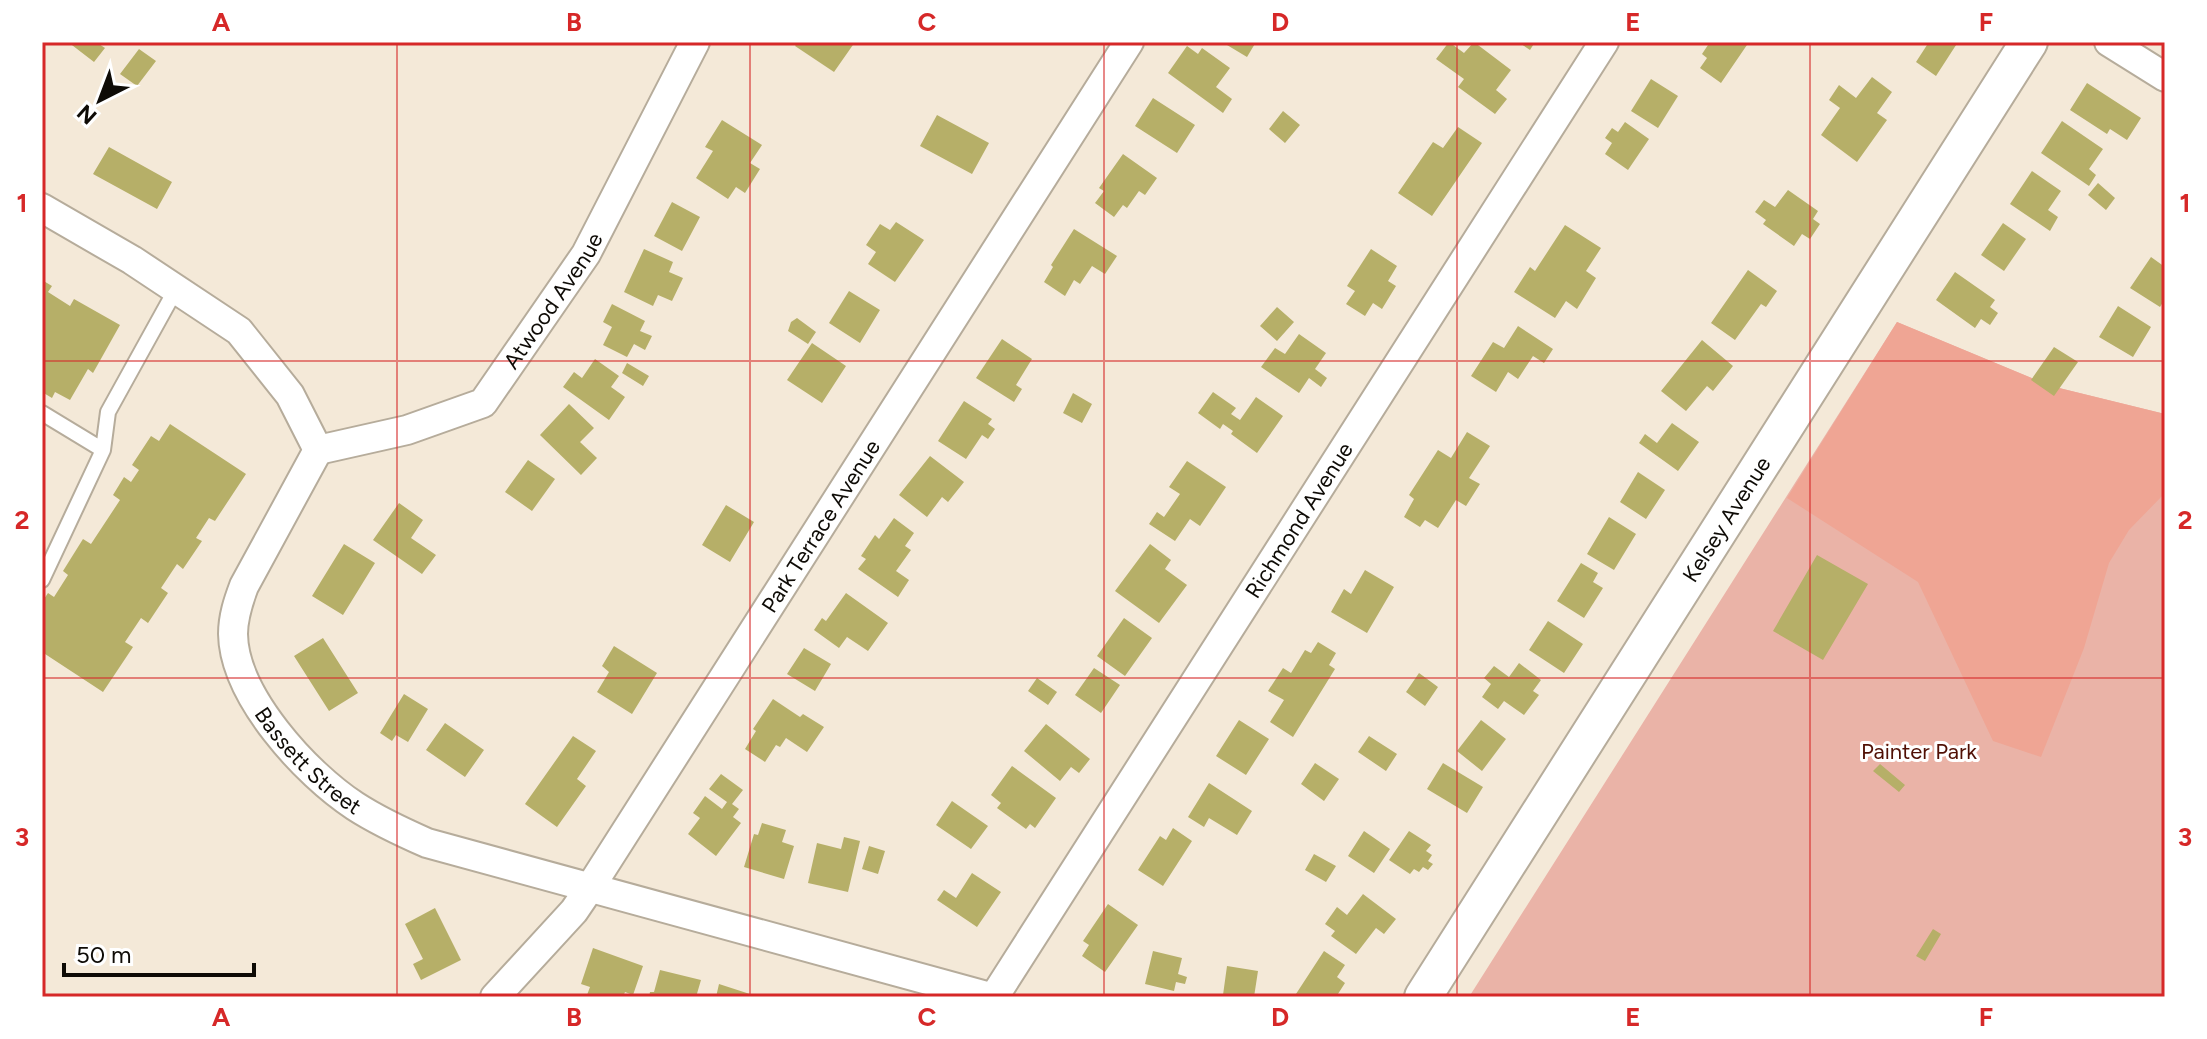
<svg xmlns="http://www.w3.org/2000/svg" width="2207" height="1039" font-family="Figtree,sans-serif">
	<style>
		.green { fill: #eab3a7 }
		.forest { fill: #efa594 }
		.building { fill: #b6af68 }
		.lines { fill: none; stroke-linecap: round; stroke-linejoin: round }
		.service-casing { stroke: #b6ac9b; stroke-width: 18 }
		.minor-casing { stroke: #b6ac9b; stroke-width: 32 }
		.tertiary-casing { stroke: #b6ac9b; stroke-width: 40 }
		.service { stroke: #fff; stroke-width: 14 }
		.minor { stroke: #fff; stroke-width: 28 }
		.tertiary { stroke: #fff; stroke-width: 36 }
		.grid { fill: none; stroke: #d62828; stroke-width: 2; stroke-opacity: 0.55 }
		.labels { text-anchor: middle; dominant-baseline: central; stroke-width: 6; stroke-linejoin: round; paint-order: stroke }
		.street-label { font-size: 22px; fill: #0e0b06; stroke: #fff }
		.park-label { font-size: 22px; fill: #500f04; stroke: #fff }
		.neatline { fill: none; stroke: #d62828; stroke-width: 3 }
		.grid-label { font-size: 26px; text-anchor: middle; font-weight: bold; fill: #d62828 }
	</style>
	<rect width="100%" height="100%" fill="#f4e9d8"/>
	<path class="green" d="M1897 322 2051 386 2165 414V997H1469Z"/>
	<path class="forest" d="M1897 322 2051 386 2165 414V493L2129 530 2109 563 2084 648 2041 757 1993 741 1918 582 1787 498Z"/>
	<path class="building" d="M68 42H100L99 44 105 48 94 62Z
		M798 42H855L834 72 795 46Z
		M1222 42H1256L1247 57Z
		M1449 42 1464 53 1474 42 1511 70 1496 90 1507 99 1495 114 1458 87 1464 79 1436 59Z
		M1518 42H1535L1530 50Z
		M1710 42H1749L1721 83 1700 68 1707 58 1702 54Z
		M1922 42H1958L1936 76 1916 62 1927 45Z
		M1187 46 1198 54 1202 48 1230 68 1216 87 1232 99 1223 113 1168 73Z
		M139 49 156 61 137 86 120 74Z
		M1872 77 1892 92 1877 113 1887 120 1857 162 1821 135 1840 108 1829 100 1839 85 1856 98Z
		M1651 79 1678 96 1658 128 1631 111Z
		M2087 83 2141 118 2127 140 2110 129 2107 134 2070 110Z
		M1153 98 1195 125 1177 153 1135 126Z
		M1283 111 1300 125 1285 143 1269 129Z
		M937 115 989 143 972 174 920 146Z
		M722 120 762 145 750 163 760 169 745 193 736 187 728 199 696 178 713 151 705 147Z
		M2062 121 2103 149 2089 169 2096 175 2089 186 2041 153Z
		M1625 122 1649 139 1628 170 1605 154 1612 143 1605 138 1612 128 1618 132Z
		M1458 127 1482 143 1432 216 1398 193 1433 142 1443 148Z
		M109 147 172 182 157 209 93 174Z
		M1123 154 1157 178 1145 195 1139 191 1127 208 1123 205 1114 217 1095 203 1104 191 1099 188Z
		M2032 171 2061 191 2048 210 2058 217 2050 231 2010 204Z
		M2098 183 2115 198 2106 210 2088 195Z
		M1788 190 1818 211 1813 219 1820 224 1810 239 1802 234 1794 246 1763 224 1766 220 1755 212 1764 200 1775 207Z
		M672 202 700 217 682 251 654 236Z
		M896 222 924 240 895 282 868 264 876 252 866 245 880 224 890 230Z
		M2003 223 2026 239 2004 271 1981 255Z
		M1565 225 1601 248 1586 271 1596 278 1577 309 1566 301 1555 318 1514 292 1530 267 1535 271Z
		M1074 229 1117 256 1105 274 1092 266 1080 284 1074 280 1065 296 1044 282 1053 267 1051 265Z
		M644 249 673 262 669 272 683 278 672 301 658 295 653 306 624 292Z
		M1371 249 1397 266 1388 281 1396 286 1382 309 1373 303 1365 316 1346 304 1355 291 1347 286Z
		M2151 257 2165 267V299L2160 307 2130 288Z
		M1748 270 1777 291 1766 307 1761 304 1735 340 1711 323Z
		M1955 272 1995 300 1990 307 1998 313 1990 325 1981 319 1975 328 1936 300Z
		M42 280 52 286 48 292 70 306 74 299 120 325 93 373 88 369 70 400 55 392 52 398 42 392Z
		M849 291 880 310 860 343 829 323Z
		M612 304 645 321 640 331 652 336 645 350 634 344 627 357 603 345 612 327 603 322Z
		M2118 306 2151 327 2133 357 2099 337Z
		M1277 307 1294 322 1277 341 1260 326Z
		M797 318 816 332 808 344 788 331 791 322Z
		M1518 326 1553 349 1544 363 1533 356 1518 379 1508 372 1496 392 1471 376 1493 342 1504 348Z
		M1299 334 1326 353 1315 369 1327 378 1321 387 1309 378 1299 393 1261 367 1275 348 1285 354Z
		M1002 339 1032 359 1016 385 1022 389 1014 402 976 378Z
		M1702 340 1733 366 1713 391 1707 386 1686 411 1661 391Z
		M812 343 846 366 822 403 787 380Z
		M2054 347 2078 362 2054 396 2031 380Z
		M595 359 619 376 611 387 625 397 609 420 563 387 574 372 582 378Z
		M627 363 649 376 643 386 622 373Z
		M1213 392 1236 408 1231 414 1240 420 1256 397 1283 416 1257 453 1231 434 1233 431 1223 424 1220 429 1198 413Z
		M1073 393 1092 404 1082 423 1063 413Z
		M964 401 992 419 988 424 995 429 988 439 982 435 966 459 938 441Z
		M569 404 594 428 580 442 597 458 581 475 540 435Z
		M1672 423 1699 442 1678 471 1639 443 1645 434 1657 443Z
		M170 424 246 474 215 521 209 518 196 538 202 541 183 569 177 564 161 588 168 593 148 623 141 618 125 642 133 647 103 692 42 652V602L48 593 54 597 68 575 63 571 83 539 91 544 120 500 113 495 124 477 131 482 139 470 132 465 151 436 159 441Z
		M1467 432 1490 446 1469 478 1480 484 1466 506 1456 500 1438 528 1425 520 1420 527 1404 517 1414 499 1409 495 1438 450 1451 458Z
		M930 456 964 482 948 502 942 497 927 517 899 495Z
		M528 460 555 479 532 511 505 492Z
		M1187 461 1226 487 1200 526 1190 519 1175 541 1149 524 1157 512 1164 517 1180 494 1169 487Z
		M1638 472 1665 490 1646 519 1620 502Z
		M399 503 423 520 411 538 436 555 422 574 373 540Z
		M726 505 754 522 730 562 702 545Z
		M1609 517 1636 534 1614 570 1587 554Z
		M894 518 914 533 905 546 911 550 896 571 909 580 898 597 858 569 866 559 861 556 875 535 879 539Z
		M344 544 375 563 343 615 312 596Z
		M1150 544 1171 560 1165 569 1187 585 1159 623 1115 591Z
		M1817 555 1868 584 1823 660 1773 631Z
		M1581 563 1598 573 1593 582 1603 588 1584 618 1557 601Z
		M1365 570 1394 587 1367 633 1331 612 1344 589 1351 594Z
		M846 593 888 623 868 651 847 637 839 648 814 630 822 618 826 621Z
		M1124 618 1152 638 1125 676 1097 656Z
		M1548 621 1583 644 1564 673 1529 650Z
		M323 638 358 693 329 711 294 656Z
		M1318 642 1336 653 1329 665 1335 669 1293 737 1270 722 1284 700 1268 691 1283 668 1291 673 1305 650 1311 653Z
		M614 646 657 673 632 714 597 692 609 672 602 666Z
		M804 648 831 664 815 691 787 674Z
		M1519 663 1541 680 1533 691 1539 695 1524 715 1504 701 1498 709 1482 697 1491 684 1484 678 1494 666 1509 677Z
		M1094 668 1120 685 1101 713 1075 695Z
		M1419 673 1438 687 1425 706 1406 692Z
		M1037 678 1057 692 1048 705 1028 691Z
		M404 694 428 709 408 742 396 735 392 741 380 733Z
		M773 699 800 717 803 714 824 727 807 752 786 738 780 747 776 745 765 762 745 749 756 731 753 729Z
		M1239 720 1269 739 1246 775 1216 756Z
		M1481 720 1506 739 1482 771 1457 751Z
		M445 723 484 750 465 777 426 750Z
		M1046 724 1090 759 1079 773 1071 767 1060 781 1024 751Z
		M573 736 596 751 577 779 586 786 557 827 525 804Z
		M1369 736 1397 754 1386 771 1358 752Z
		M1315 763 1339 779 1324 801 1301 784Z
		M1443 763 1483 787 1467 813 1427 789Z
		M1880 764 1905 785 1899 792 1873 771Z
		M1012 766 1056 798 1035 828 1030 824 1026 829 997 808 1001 803 991 795Z
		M721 774 743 790 732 804 739 809 733 817 741 823 716 856 688 834 700 818 693 813 705 796 722 809 727 802 709 789Z
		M1209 783 1252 811 1237 835 1209 818 1204 827 1188 817Z
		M952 801 988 826 971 849 936 825Z
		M762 823 786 830 782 842 794 846 784 879 744 867 754 834 758 835Z
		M1173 828 1192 841 1163 886 1138 870 1160 836 1166 840Z
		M1364 831 1390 849 1374 873 1348 856Z
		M1409 831 1431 845 1426 851 1432 855 1428 861 1433 864 1428 870 1423 867 1419 872 1414 869 1410 874 1389 860Z
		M844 837 860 841 848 892 808 883 817 843 841 849Z
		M869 846 885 851 878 874 862 869Z
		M1314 854 1336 866 1326 882 1305 870Z
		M972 873 1001 892 977 927 937 900 944 890 956 898Z
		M1363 894 1396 919 1384 934 1376 928 1356 954 1331 936 1335 931 1325 924 1337 907 1347 915Z
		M1108 904 1138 925 1105 972 1082 956 1089 945 1083 941Z
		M435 908 461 960 421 980 413 964 423 959 405 924Z
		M1933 929 1941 934 1925 961 1916 956Z
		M593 948 643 966 633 995 625 992 623 997 587 995 590 987 581 984Z
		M1153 951 1182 958 1178 974 1187 977 1185 984 1176 982 1174 991 1145 984Z
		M1324 951 1345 965 1337 977 1345 983 1336 997H1294Z
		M1227 966 1258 971 1254 997 1223 995Z
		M660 970 701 980 696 997H649L650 992H654Z
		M719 984 756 996V997H716Z"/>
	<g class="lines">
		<defs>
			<path id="service" d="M42 413 103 450
				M42 580 103 450 108 412 176 289"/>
			<g id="minor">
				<path d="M2109 42 2165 77"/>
				<path d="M42 208 132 260 239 331 290 395 318 450"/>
				<path id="s1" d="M318 450 244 586C238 602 233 617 233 634 234 696 306 774 355 806 378 821 402 832 427 843L990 997"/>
				<path id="s2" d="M318 450 407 430 483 403 586 254 695 42"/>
				<path id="s3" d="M495 997 574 911 591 886 1129 42"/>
				<path id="s4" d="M994 997 1604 42"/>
			</g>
			<g id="tertiary">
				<path id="s5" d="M1423 997 2029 42"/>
			</g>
		</defs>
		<use href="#service" class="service-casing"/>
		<use href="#minor" class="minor-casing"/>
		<use href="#tertiary" class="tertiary-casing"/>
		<use href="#service" class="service"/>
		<use href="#minor" class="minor"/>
		<use href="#tertiary" class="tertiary"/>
	</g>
	<path class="grid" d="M397 42V997M750 42V997M1104 42V997M1457 42V997M1810 42V997M42 361H2165M42 678H2165"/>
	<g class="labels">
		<g class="street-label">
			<text stroke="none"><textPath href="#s2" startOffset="296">Atwood Avenue</textPath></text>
			<text stroke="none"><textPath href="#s4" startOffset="566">Richmond Avenue</textPath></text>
			<text stroke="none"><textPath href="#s5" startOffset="566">Kelsey Avenue</textPath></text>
			<text stroke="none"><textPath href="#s3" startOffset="574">Park Terrace Avenue</textPath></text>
			<text stroke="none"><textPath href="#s1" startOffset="356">Bassett Street</textPath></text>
		</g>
		<g class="park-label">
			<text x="1919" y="751">Painter Park</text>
		</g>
	</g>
	<rect width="2207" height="1039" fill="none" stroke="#ffffff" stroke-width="88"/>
	<g transform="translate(100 100) rotate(222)" stroke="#ffffff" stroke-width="6" paint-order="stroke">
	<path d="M0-6L14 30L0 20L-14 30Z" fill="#0e0b06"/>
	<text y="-12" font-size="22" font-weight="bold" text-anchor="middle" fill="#0e0b06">N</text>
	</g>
	<path d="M64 963v12h190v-12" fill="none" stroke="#0e0b06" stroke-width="4"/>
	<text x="76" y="963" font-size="24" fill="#0e0b06" stroke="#ffffff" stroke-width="6" paint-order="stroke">50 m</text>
	<rect x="44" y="44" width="2119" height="951" class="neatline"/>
	<g class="grid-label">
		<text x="221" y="31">A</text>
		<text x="574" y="31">B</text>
		<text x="927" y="31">C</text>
		<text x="1280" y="31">D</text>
		<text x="1633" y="31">E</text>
		<text x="1986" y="31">F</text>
		<text x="22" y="212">1</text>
		<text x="2185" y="212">1</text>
		<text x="22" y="529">2</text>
		<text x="2185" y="529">2</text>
		<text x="22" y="846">3</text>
		<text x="2185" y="846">3</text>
		<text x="221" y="1026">A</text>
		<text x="574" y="1026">B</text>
		<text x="927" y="1026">C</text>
		<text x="1280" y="1026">D</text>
		<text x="1633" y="1026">E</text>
		<text x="1986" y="1026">F</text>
	</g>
</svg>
